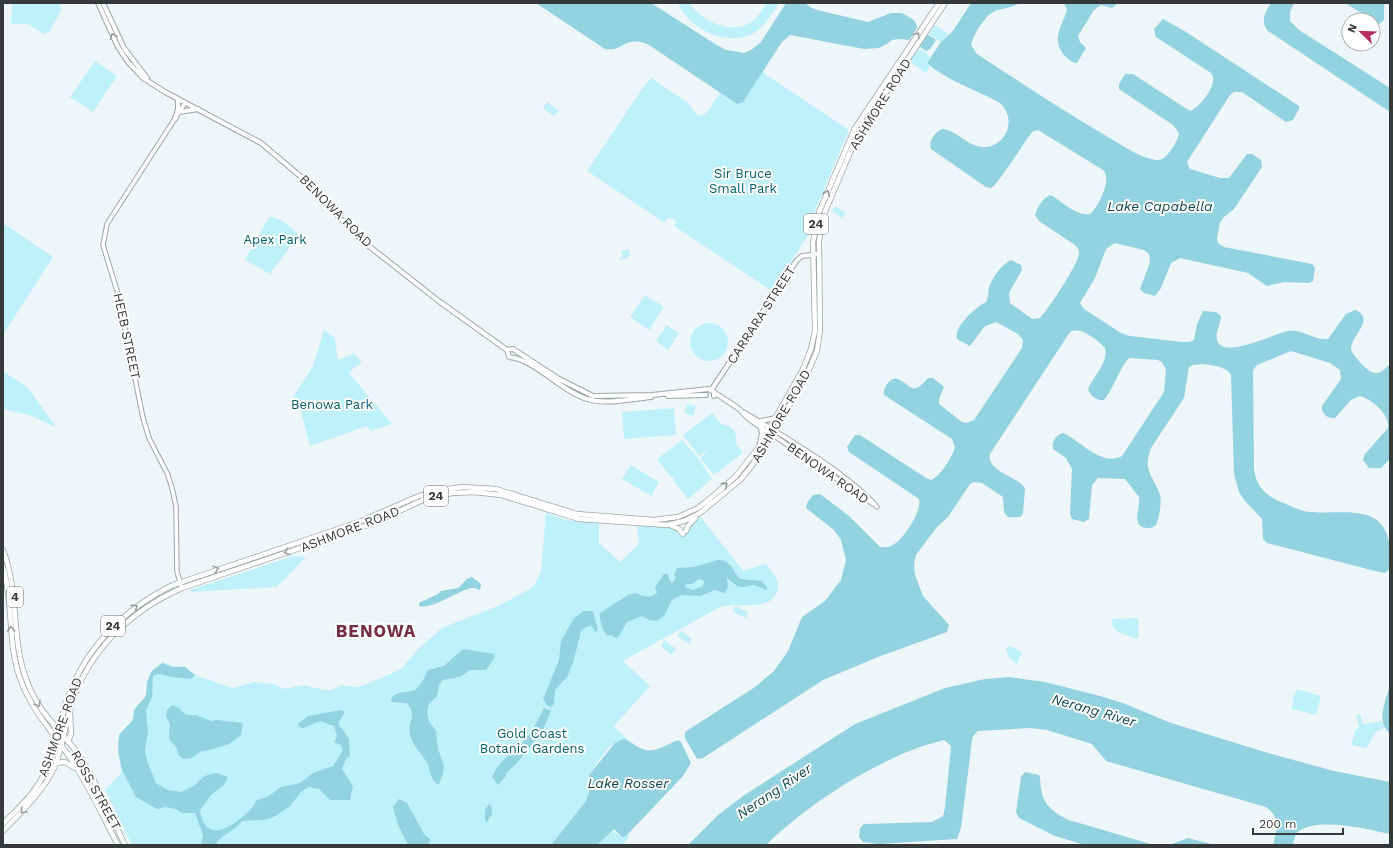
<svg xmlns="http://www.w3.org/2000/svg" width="1393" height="848" font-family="'Work Sans',sans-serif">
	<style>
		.green { fill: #bff1fc }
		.water { fill: #93d2e0; fill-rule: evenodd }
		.pier { fill: #edf7f9 }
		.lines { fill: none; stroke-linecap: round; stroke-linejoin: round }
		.tertiary-casing { stroke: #9ca5a7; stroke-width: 5.5 }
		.secondary-casing { stroke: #9ca5a7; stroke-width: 6 }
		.primary-casing { stroke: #9ca5a7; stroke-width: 6 }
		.tertiary { stroke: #fff; stroke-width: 3.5 }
		.secondary { stroke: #fff; stroke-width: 4 }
		.primary { stroke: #fff; stroke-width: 4.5 }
		.oneway { stroke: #9a9c9c }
		.labels { text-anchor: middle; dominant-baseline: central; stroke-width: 4; stroke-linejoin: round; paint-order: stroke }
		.shield { fill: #fff; stroke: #727474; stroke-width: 1 }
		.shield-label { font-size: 12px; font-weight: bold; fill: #353939 }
		.street-label { font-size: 13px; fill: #353939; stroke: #fff }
		.park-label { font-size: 13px; fill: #035f6d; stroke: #fff }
		.water-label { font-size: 14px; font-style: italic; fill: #0d4650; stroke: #fff }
		.district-label { font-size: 17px; font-weight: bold; letter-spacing: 1px; fill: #732e44; stroke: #fff }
	</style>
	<rect width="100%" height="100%" fill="#edf7f9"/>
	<path class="green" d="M12 3H59L62 9 49 32 44 34 28 24H11Z
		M678 3H689C704 22 732 37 754 20 759 16 763 9 767 3H779C773 12 767 23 758 30 732 50 690 31 678 3Z
		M935 25 948 34 941 42 929 34Z
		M918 49 925 52 930 57 927 63 930 66 926 73 910 62Z
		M95 61 117 76 93 112 70 97Z
		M762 72 849 130 816 208 809 234 772 291 674 226 676 222 674 219 669 218 666 219 665 223 587 171 646 83 651 78 688 103 695 113 700 116 706 113 720 93 735 103H741Z
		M547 102 559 111 554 116 543 108Z
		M835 206 845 213 842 218 832 211Z
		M269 217C280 216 292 228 299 235L270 274 245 260Z
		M3 223 53 257 3 335Z
		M629 249 630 256H628V258L619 260 623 256 621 251Z
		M645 295 664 307 649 330 630 317Z
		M690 342a19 19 0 1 1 38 0a19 19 0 1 1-38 0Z
		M666 325 679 333 675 339 666 333 675 340 668 350 656 341 662 332H664L663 331Z
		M324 330 335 338 338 360 354 353 362 363 354 368 349 373 392 424 371 431 367 426 310 446 300 408 293 397 313 366Z
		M3 371 28 388 56 427 29 415 3 409Z
		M687 404 696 406 693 416 684 413Z
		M674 408 676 435 624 439 622 412Z
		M712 413 721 424C732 425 738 433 736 444L743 453 714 475 700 458 710 448 699 456 683 435Z
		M682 440 699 459 712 479 688 499 673 480 675 478 674 476 672 478 657 459Z
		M631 465 659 482 651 496 622 479Z
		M546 513 567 520 599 523V543L620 562 639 544 637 528 641 525 672 527V530L685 529 701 517 743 571 765 564C772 571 779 578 778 588 773 614 738 601 720 607L623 661 650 686 614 726 628 740C611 737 598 763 589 775L592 787 586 801 551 845H132L105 790 122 772 118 755 119 734 132 721 135 708 144 699 147 691V683L152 670 163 662 173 666 187 668 195 675 233 688 255 682 273 684 285 689 303 685 325 690H332L341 685 359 687 391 674 403 667 419 648 442 628 500 605 533 587 541 572Z
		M293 556 306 557 277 587 188 592 193 589Z
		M735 606 748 612 746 618 733 612Z
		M1138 618 1139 637 1136 639 1116 631 1117 630 1113 628 1112 619Z
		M681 631 692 639 689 644 677 636Z
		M664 640 676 649 671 655 661 646Z
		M1010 646 1022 652 1017 664C1012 661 1005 654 1007 647Z
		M1297 689 1321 696 1316 715 1292 709 1293 698Z
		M1360 714 1363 724 1382 721 1384 728 1376 732 1366 748 1351 745 1355 731 1359 727 1356 715Z
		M612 830 619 835 626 836 631 833 623 845H597Z"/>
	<path class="water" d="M536 3H651L715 44 726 50 744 53 751 50 761 42 786 3H805L810 7 817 10 868 22 891 13H902L914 20 918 28 936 40 930 49 926 51 910 40 901 39 892 40 887 44 879 48 864 49 790 35 782 42 743 102 737 104 649 45C625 34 622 53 605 49Z
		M971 3H1019C1012 8 1003 8 995 11 985 15 973 35 971 45L977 54C1020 82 1063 111 1108 137 1122 145 1141 159 1158 160 1167 160 1178 141 1179 133L1173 125 1119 89V84L1125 74H1133L1190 111C1200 108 1220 82 1211 73L1156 37 1154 29 1163 19 1186 32 1299 106V109L1293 120 1286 122 1242 92H1234L1230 95 1187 162 1190 169 1220 178H1229L1247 154H1252L1261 160 1262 167 1234 209 1224 217 1220 222 1217 238 1218 243 1224 247 1312 264 1315 268 1313 281 1309 283 1284 282 1267 286 1248 273 1180 258 1171 263 1161 288 1155 296 1144 293 1140 289 1150 262 1149 254 1144 250 1115 243 1106 249 1095 278 1080 303 1084 309 1121 333 1130 336 1182 342H1189L1194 340 1197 324 1203 311 1216 312 1221 316C1221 324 1215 331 1217 340 1223 361 1276 332 1289 331 1303 329 1315 341 1328 339L1346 314 1355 310C1377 319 1350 336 1351 350 1355 357 1368 374 1377 373 1382 373 1386 367 1390 364V459L1381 468H1369L1363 460 1365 454 1388 428C1390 415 1372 399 1360 396L1351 400 1335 418C1328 419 1321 414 1322 406L1341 379 1340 370 1330 363 1291 351 1257 365 1253 370 1254 469C1256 487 1267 497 1284 503 1292 507 1301 511 1310 512 1329 514 1367 507 1380 523 1392 536 1390 554 1390 569L1385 573 1379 572 1267 543 1263 539 1262 519 1245 501 1239 492 1234 474 1231 375C1228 365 1196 361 1189 367L1184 398 1151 448C1143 470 1151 473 1159 492 1163 499 1159 519 1156 525 1152 528 1151 528 1146 528 1130 525 1141 508 1139 497L1125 479 1098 478 1092 485 1089 519 1084 522 1072 519 1070 514 1072 469 1066 458 1053 449C1051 442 1056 435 1063 433 1080 440 1101 467 1122 456L1164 392 1166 369 1162 362 1158 360 1130 358C1122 362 1113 390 1104 400 1097 401 1090 396 1088 389 1093 377 1109 362 1105 348 1098 340 1080 326 1070 332L990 454C986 471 1017 476 1025 488L1023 514 1020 517H1008L1004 512 1003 497 982 483 974 482 970 484 948 517 936 528 916 555 914 564 915 575 923 596 949 625 947 632 878 657 823 680 703 758 697 759 685 738V732L755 687 774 671 788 651 802 617 825 601 841 580 846 560 841 540 834 530 806 508 807 503 813 495 820 494 849 516 880 547C885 547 889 548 893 545 904 539 922 511 919 499L849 452 847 447 855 435H860L926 478 931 480C941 476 952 457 955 447L952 439 884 395C883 388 889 379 896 378 914 387 912 396 928 378H933L944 387 939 399V404L962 422 966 423 974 420 1022 348 1023 340 1018 334 996 322 985 326 970 346 957 339C953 327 976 307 986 302 989 297 988 292 989 287 993 277 1001 265 1011 260L1021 265 1022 270 1009 293 1010 303 1032 319 1040 318C1049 308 1078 265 1079 253 1079 249 1077 247 1075 245L1039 221 1035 215C1037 208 1043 197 1051 195 1063 202 1075 216 1090 214 1098 208 1113 178 1103 170L1038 130 1032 132C1025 141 997 186 991 188L986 187 931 149C928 141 935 132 942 129 958 130 969 149 987 147 994 146 1000 142 1004 136 1012 126 1009 111 1000 103 994 99 986 96 980 93 963 85 941 76 927 63L941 42 953 31Z
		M1064 3H1118L1112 8 1101 5 1094 10 1078 36 1080 42 1086 48 1077 63C1072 63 1068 59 1064 55 1051 39 1062 26 1067 10Z
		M1271 3H1294L1290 12V21L1299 30 1390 88V112L1268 31C1260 21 1265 13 1271 3Z
		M1345 3H1384V20L1379 24Z
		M718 560C730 559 734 572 740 579L762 581 767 587V590L754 585 743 587 737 586 727 578 728 587 725 593 715 590 700 596 681 595 672 600 664 616 660 619 656 621 649 620 642 616 627 622 619 636 616 638 611 635 608 636C603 632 599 620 600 613L628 595 635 593C643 596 650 599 657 593L655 587 664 574H668L670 581 672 583 676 578 674 575 677 568 694 567ZM699 579 704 581 703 586 693 590 685 587 686 584H692Z
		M472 577 481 584 480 590C478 590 476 588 474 588 464 586 434 610 419 606V603L438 594 441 591 458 588 467 579Z
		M584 611H593L598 630 596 632 591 626 586 627 581 631 573 663 567 677 555 690 554 704 551 707 547 705 543 699 559 660 561 641 574 618Z
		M463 649 494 654 495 657 486 670H470L460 677 443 680 439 685 437 696 429 704 427 713 429 721 436 731 438 749 444 765 443 774 439 784H437C430 778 431 773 428 765 423 754 413 747 410 735 407 719 418 719 407 703L392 702 391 699C395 690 409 694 416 689 422 684 425 676 428 670L444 666Z
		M162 663 172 667H185L195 675 191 679 171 677 159 674 153 676 152 697 146 711 148 732 145 751 147 761 156 783 168 790 181 792 194 786 203 777 210 774 216 773 228 777 224 785 211 795 200 810C205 848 237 824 252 808 254 805 255 802 257 800L267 797 281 787 300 783 313 773 333 766 343 750 340 744 334 743 337 736 334 726 320 721 303 728 299 727 298 724 308 716 341 710 345 712 338 723 349 739 350 756 346 759 342 769 353 786 350 800H330L319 789 308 787 301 792 290 806 274 817 264 820 242 821C235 831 222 834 215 845H201L203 835 195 813H182L176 809 165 807 157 809 136 797 122 770 118 749 119 735 133 720 134 710 146 696 147 682 151 672Z
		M1009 677 1045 682 1100 696 1123 703 1171 723 1268 753 1334 771 1390 782V834C1367 829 1320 817 1299 831 1295 834 1294 840 1293 845H1273C1277 829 1281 818 1266 807L1106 761 1092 744 1047 730 1030 728 978 731 973 736 972 741 961 828 957 839 879 844 863 842 859 837 860 828 864 824 932 822 943 816 945 808 951 746 944 740C884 754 809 803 766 845H688L718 815 743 796 855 724 945 688 985 679Z
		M1390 685V733C1375 722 1386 700 1390 685Z
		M172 705 179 708 186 715H196L211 721 218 720 243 723 241 735 229 744 210 750 202 751 191 758 184 759 179 756 176 747 169 739 170 725 166 716 167 710Z
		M544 708 551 711 541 734 516 764 506 773V776L498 785 492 777C499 760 513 753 525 740 533 731 538 719 544 708Z
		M623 739C630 740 633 745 640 748 654 755 665 745 678 740L681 742 691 763 683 776 626 836 622 837 614 829 597 845H551L586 801 591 787 589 775 615 743Z
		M1025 772 1039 775C1041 779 1040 783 1041 788 1043 805 1054 813 1069 820L1154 845H1085L1055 836 1019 818 1016 812 1021 777Z
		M399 799 407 803 424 834 431 840 427 845H408L398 825 393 807Z
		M489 804 492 807V814L487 822 485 820V810Z
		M1188 838 1215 845H1169Z"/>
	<path class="pier" d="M919 25 929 33 918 49 908 42Z"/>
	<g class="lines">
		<defs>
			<path id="tertiary" d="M775 431C807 451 853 479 877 507
				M773 435 873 504
				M182 588 177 572 176 507 173 492 168 475 149 438 143 418 118 294 103 245 107 224 185 103"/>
			<path id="secondary" d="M98 3 118 47 128 62 143 78 165 92 261 143 306 181 353 232 370 247 440 302 507 350
				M103 3 124 48 147 78
				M179 112 198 109
				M175 119 178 109V99
				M507 350 513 349 559 379 593 396 652 395 709 389 714 392V396
				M507 350 509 357C536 360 559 390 587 399 607 405 631 399 651 397
				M712 389 797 260 802 256 819 254
				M715 393 738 408 749 419 769 433
				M668 396 706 395
				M743 412 775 431
				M761 421 776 418
				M760 426 762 433 760 443"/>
			<path id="primary" d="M670 525 679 529 683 534
				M686 531 688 526 696 517
				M3 550C20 593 10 641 28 684 41 717 63 731 81 758 98 785 111 816 125 845
				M3 567C14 604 7 642 20 678 31 711 55 734 73 762 90 788 103 817 118 845
				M68 742 71 734 70 712
				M56 763 65 762 75 768
				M3 824C16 810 32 797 41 780 54 757 58 731 65 706 82 651 122 610 173 585L359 522 419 496 448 489 463 487 496 489 577 514 654 520 678 517 698 508 706 502 735 477 759 447 803 369 811 349 815 331 813 242 819 212 855 128 939 3
				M3 831C21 812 41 794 53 770 63 750 64 727 71 706 88 651 130 611 182 588L371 524 423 500 452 493 474 492 501 495 579 519 667 525 684 521 700 513 740 480 750 468 775 431 808 372 817 351 820 331 819 241 824 214 857 136 945 3"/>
		</defs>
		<use href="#tertiary" class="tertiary-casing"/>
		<use href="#secondary" class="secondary-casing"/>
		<use href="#primary" class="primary-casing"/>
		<use href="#tertiary" class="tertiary"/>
		<use href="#secondary" class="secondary"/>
		<use href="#primary" class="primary"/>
	</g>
	<defs><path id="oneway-chevron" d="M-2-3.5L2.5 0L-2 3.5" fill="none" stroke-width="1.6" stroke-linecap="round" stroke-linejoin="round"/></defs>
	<g class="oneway">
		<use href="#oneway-chevron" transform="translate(917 35) rotate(-56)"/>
		<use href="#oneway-chevron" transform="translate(113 36) rotate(-114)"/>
		<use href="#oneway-chevron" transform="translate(827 193) rotate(-68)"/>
		<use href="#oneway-chevron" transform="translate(725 485) rotate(-41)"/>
		<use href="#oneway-chevron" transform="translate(287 552) rotate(161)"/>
		<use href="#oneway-chevron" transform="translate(216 569) rotate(-19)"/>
		<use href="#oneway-chevron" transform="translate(135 607) rotate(-37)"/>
		<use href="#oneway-chevron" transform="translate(11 629) rotate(-93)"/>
		<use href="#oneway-chevron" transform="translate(38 704) rotate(60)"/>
		<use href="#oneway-chevron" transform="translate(23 811) rotate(134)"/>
	</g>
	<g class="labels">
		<g class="shield">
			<rect x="804" y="214" width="24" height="20" rx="3"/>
			<rect x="424" y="486" width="24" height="20" rx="3"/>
			<rect x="7" y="587" width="16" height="20" rx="3"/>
			<rect x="101" y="616" width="24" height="20" rx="3"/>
		</g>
		<g class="shield-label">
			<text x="816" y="224">24</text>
			<text x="436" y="496">24</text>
			<text x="15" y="597">4</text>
			<text x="113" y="626">24</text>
		</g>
		<g class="street-label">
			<text transform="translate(880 104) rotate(-58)">ASHMORE ROAD</text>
			<text transform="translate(336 211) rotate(45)">BENOWA ROAD</text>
			<text transform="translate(761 315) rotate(-57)">CARRARA STREET</text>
			<text transform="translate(127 336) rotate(78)">HEEB STREET</text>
			<text transform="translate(781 416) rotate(-60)">ASHMORE ROAD</text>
			<text transform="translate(828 473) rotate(35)">BENOWA ROAD</text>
			<text transform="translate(350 529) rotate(-21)">ASHMORE ROAD</text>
			<text transform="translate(60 727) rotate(-70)">ASHMORE ROAD</text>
			<text transform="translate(96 790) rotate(61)">ROSS STREET</text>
		</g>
		<g class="park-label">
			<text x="743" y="173">Sir Bruce<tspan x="743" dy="15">Small Park</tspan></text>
			<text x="275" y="239">Apex Park</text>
			<text x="332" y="404">Benowa Park</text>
			<text x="532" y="733">Gold Coast<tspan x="532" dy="15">Botanic Gardens</tspan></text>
		</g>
		<g class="water-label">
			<text x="1160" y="206">Lake Capabella</text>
			<text transform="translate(1094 710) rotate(16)">Nerang River</text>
			<text x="628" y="783">Lake Rosser</text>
			<text transform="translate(774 791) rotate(-34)">Nerang River</text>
		</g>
		<g class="district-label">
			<text x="376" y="631">BENOWA</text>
		</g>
	</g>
	<rect width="1393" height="848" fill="none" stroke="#353939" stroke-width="8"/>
	<g transform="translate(1361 32) rotate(293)"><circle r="19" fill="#ffffff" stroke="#aeb0b0"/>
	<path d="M0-3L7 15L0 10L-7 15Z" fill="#b82b61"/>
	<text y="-6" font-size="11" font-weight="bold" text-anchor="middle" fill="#353939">N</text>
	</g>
	<path d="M1253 828v6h90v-6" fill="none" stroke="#353939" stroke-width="2"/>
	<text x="1259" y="828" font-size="12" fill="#353939" stroke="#ffffff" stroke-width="3" paint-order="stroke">200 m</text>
</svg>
